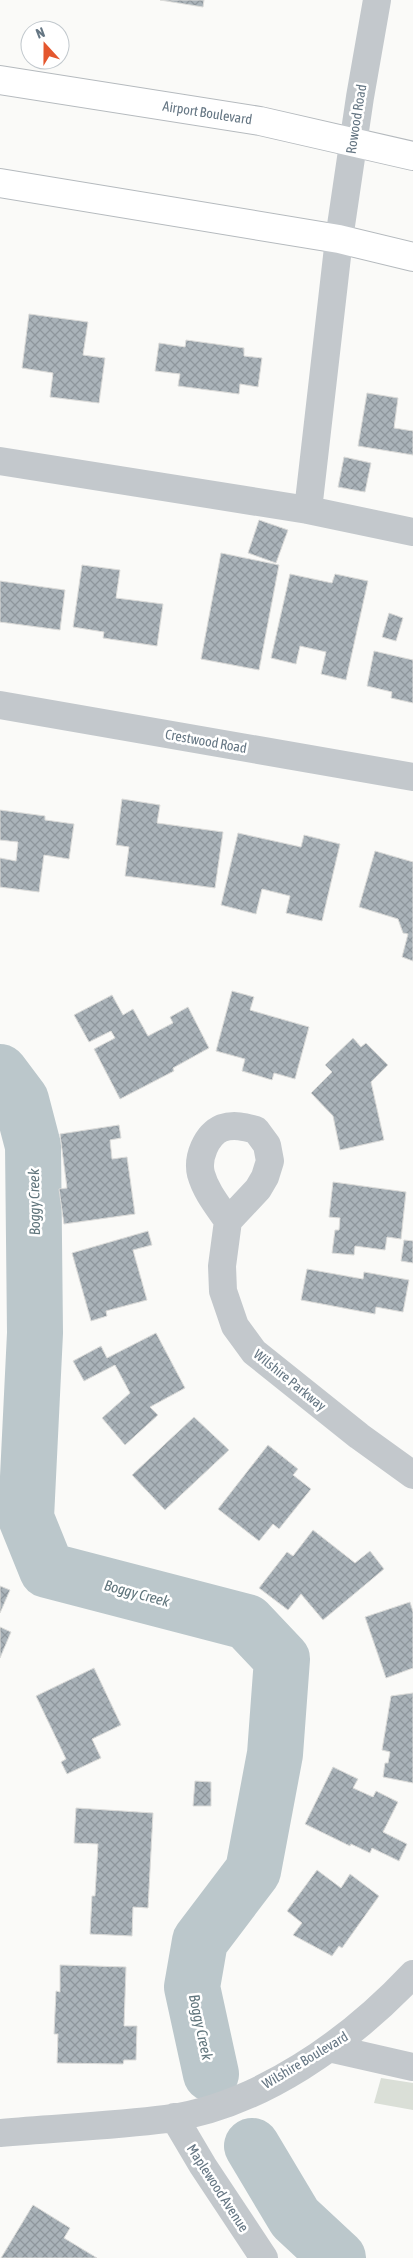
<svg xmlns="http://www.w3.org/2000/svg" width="413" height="2258" font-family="'Asap Condensed',sans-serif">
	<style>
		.green { fill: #dadfd7 }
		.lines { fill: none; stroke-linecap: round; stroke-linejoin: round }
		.river { stroke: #bbc7cb; stroke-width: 56 }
		.building { fill: url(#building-cross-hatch); stroke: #dcdcda }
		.major-casing { stroke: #b5babe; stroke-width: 30 }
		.minor { stroke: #c3c8cc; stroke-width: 28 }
		.major { stroke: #fff; stroke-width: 28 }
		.labels { text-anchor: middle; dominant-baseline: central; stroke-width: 5; stroke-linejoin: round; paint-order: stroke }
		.street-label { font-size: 14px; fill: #657683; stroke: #fff }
		.water-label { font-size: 15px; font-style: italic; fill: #60757c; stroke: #fff }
	</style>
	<defs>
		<pattern id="building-cross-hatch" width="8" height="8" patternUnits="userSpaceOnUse" patternTransform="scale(1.25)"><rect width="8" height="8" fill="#aab3b9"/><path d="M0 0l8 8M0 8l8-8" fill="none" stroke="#8e969c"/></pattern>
	</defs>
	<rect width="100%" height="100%" fill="#fafaf8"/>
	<path class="green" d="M381 2078 413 2083V2110L374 2103Z"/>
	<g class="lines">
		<path class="river" d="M0 1072 21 1100 33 1146 35 1333 26 1518 47 1570 247 1622 282 1659 275 1754 253 1871 200 1941 192 1987 211 2074
			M252 2146 295 2218 338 2258"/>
	</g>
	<path class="building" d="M160 0H204L203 7Z
		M29 314 88 322 83 355 105 358 99 403 50 397 53 373 22 368Z
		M186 340 244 348V356L262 358 258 387 240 384 239 394 178 386 180 374 155 371 159 343 185 347Z
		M367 393 398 398 394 428 413 431V455L358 446Z
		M344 457 371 463 365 492 338 487Z
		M259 520 288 530 276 563 248 553Z
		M221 553 279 565 259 670 201 659Z
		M82 565 120 570 116 598 163 604 157 646 103 638 104 632 73 627Z
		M290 574 332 583 335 574 368 581 346 680 321 674 326 652 300 646 296 664 271 658Z
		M0 581 65 590 60 630 0 622Z
		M389 613 403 618 396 641 382 637Z
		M374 651 413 660V703L391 698 392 692 367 686Z
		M122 799 160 805 157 823 223 832 215 888 125 876 129 847 116 845Z
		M0 810 45 816V820L74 824 69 859 44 855 39 892 0 887V858L16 861 18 842 0 840Z
		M238 833 301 847 304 835 340 844 322 921 286 913 290 896 262 889 256 914 221 905Z
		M375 851 413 862V961L402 957 408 934 403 933 398 919 359 907Z
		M232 991 254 997 250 1010 309 1027 295 1079 274 1073 272 1080 242 1071 245 1059 216 1051Z
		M112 995 123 1015 133 1009 148 1036 173 1023 170 1017 188 1007 209 1048 173 1068 174 1071 120 1099 94 1049 115 1038 111 1031 89 1042 74 1015Z
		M353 1038 361 1047 366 1043 388 1065 371 1082 384 1140 340 1150 333 1116 311 1093 332 1072 325 1065Z
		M119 1125 121 1138 110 1140 112 1159 127 1157 135 1214 64 1224 59 1189 67 1188 60 1134Z
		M333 1182 406 1192 401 1239 387 1237 385 1250 355 1246 354 1255 332 1253 335 1230H339L340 1218 329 1217Z
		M148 1231 152 1245 133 1250 147 1300 106 1311 107 1316 91 1321 72 1253Z
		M404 1240 413 1241V1263L401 1261Z
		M307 1269 363 1279 364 1272 409 1280 403 1312 376 1307 375 1314 301 1300Z
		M156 1333 185 1388 150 1407 158 1415 125 1445 102 1418 130 1393 115 1365 84 1381 73 1361 101 1346 107 1358Z
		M194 1417 229 1450 165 1510 132 1475Z
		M268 1445 298 1469 293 1475 311 1489 279 1529 273 1524 259 1541 218 1509Z
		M313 1530 355 1563 370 1551 384 1569 323 1620 301 1594 288 1610 259 1588 287 1552 293 1556Z
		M0 1586 10 1590 0 1613Z
		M410 1602 413 1612V1668L386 1678 365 1617Z
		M0 1627 11 1632 0 1658Z
		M94 1668 121 1725 92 1739 101 1758 67 1774 61 1762 66 1759 36 1696Z
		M413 1693V1783L383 1777 385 1763H388L390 1752 382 1750 391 1696Z
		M333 1767 358 1779 353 1788 373 1797 376 1791 398 1802 383 1832 407 1844 399 1861 372 1848 370 1853 351 1844 350 1846 305 1824Z
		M195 1781 211 1782V1806H193Z
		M76 1808 153 1813 148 1908 133 1907 132 1936 90 1934 92 1896H95L98 1844 74 1843Z
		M317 1870 341 1888 350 1874 379 1896 342 1948 339 1946 332 1956 293 1935 302 1923 287 1911Z
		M60 1965 126 1967 124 2026H137L136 2060H124L123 2064 57 2063 58 2034H54L56 1991 60 1992Z
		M33 2205 70 2228 64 2238 97 2258H1Z"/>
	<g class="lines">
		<defs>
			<g id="major">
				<path id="s1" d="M0 80 260 121 413 156"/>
				<path d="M0 183 339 239 413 257"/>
			</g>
		</defs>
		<use href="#major" class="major-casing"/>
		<path class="minor" d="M0 461 308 510 413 532
			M308 510 339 239 360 97 377 0
			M0 705 413 777
			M228 1221C218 1206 206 1192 201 1174 197 1158 206 1135 222 1128 234 1124 245 1127 256 1130L267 1145 270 1161 265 1177 258 1189 228 1221 222 1266 223 1291 235 1326 254 1352 359 1436 413 1475
			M329 2048 413 2067
			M174 2117 203 2166 264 2258
			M0 2133C55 2128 111 2126 166 2119 260 2106 350 2041 413 1974"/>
		<use href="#major" class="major"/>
	</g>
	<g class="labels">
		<g class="street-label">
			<text stroke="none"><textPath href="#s1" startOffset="210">Airport Boulevard</textPath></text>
			<text transform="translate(356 119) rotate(-81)">Rowood Road</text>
			<text transform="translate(206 741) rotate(10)">Crestwood Road</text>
			<text transform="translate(290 1380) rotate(39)">Wilshire Parkway</text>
			<text transform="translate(305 2060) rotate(-31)">Wilshire Boulevard</text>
			<text transform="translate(218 2188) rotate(57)">Maplewood Avenue</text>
		</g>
		<g class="water-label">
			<text transform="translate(34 1202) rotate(-91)">Boggy Creek</text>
			<text transform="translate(137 1593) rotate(15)">Boggy Creek</text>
			<text transform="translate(201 2027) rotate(78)">Boggy Creek</text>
		</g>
	</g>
	<g transform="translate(45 45) rotate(339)"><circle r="24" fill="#ffffff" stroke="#c1c8cd"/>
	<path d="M0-4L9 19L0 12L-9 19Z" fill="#e4572e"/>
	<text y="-8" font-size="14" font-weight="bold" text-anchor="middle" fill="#657683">N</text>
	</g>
</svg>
